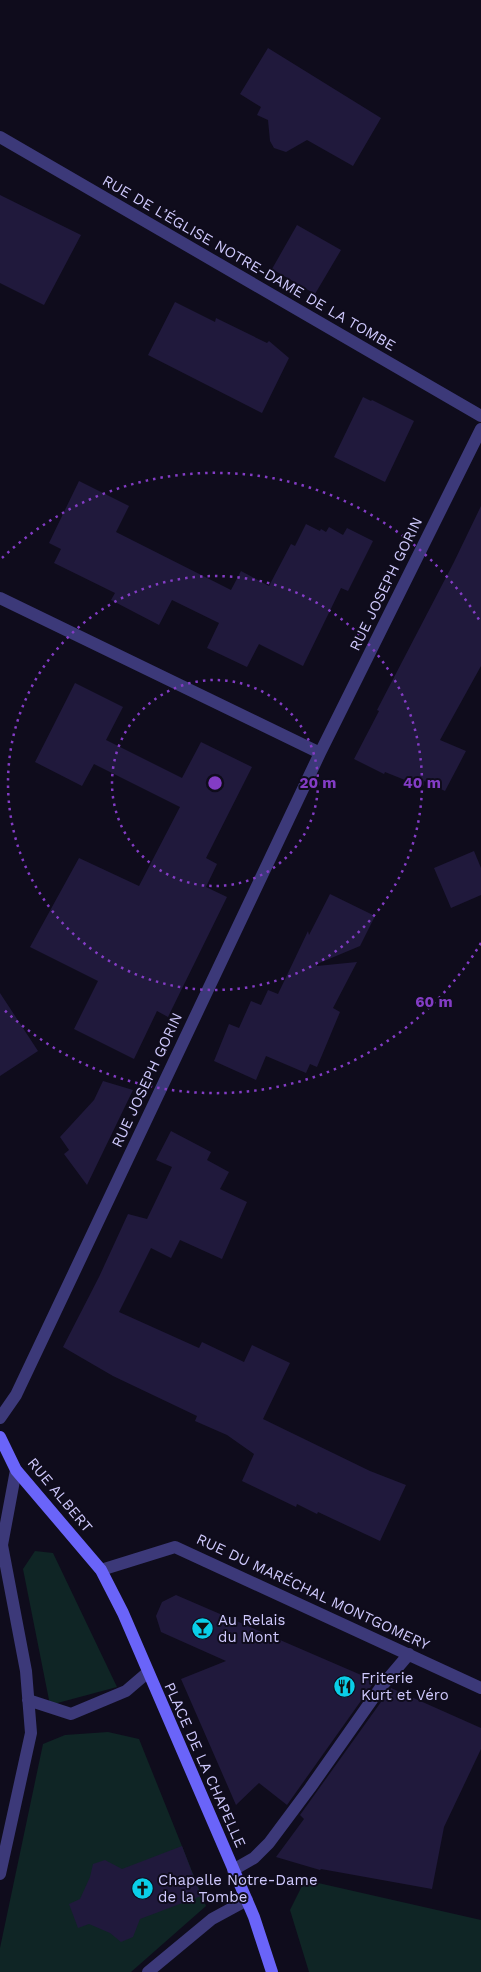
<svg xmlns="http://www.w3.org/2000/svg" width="481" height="1972" font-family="'Work Sans',sans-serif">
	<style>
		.park { fill: #0f2525 }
		.building { fill: #20193c }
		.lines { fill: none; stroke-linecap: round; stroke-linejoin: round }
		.street { stroke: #3c3979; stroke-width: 12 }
		.secondary { stroke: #6a64f9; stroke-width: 12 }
		.ring { fill: none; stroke: #833cc5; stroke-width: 2.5; stroke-dasharray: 2.5 5 }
		.labels { text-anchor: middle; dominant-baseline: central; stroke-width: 4; stroke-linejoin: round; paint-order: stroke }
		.street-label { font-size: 15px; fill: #cfc9fd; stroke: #0f0c1c }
		.poi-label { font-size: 15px; fill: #cfc9fd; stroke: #0f0c1c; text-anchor: start }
		.centre { fill: #833cc5; stroke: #0f0c1c; stroke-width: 2.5 }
		.ring-label { font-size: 15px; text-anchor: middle; font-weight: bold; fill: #833cc5; stroke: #0f0c1c; stroke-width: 4; stroke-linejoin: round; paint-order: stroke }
	</style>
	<rect width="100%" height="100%" fill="#0f0c1c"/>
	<path class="park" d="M35 1551 53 1553 117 1687 50 1705 23 1569Z
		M108 1732 139 1739 206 1906 131 1972H0V1948L43 1744 65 1735Z
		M305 1880 481 1920V1972H309L290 1910Z"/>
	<path class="building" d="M268 48 381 118 353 166 307 140 286 152 274 148 270 141 268 120 257 115 261 107 240 94Z
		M0 195 81 235 44 305 0 283Z
		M297 225 341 250 315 294 272 269Z
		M175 302 215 322 216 318 267 343 269 341 289 358 262 413 148 355Z
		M363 397 371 401 372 400 414 421 385 482 334 457Z
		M79 481 129 506 116 532 231 590 241 571 269 586 291 544 295 546 306 524 320 531 321 529 326 532 329 527 343 535 347 528 373 541 348 591 341 588 303 666 259 644 247 667 207 648 219 623 172 600 159 625 111 600 115 593 54 563 61 549 49 543Z
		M481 506V666L440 740 466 751 445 791 420 779 415 784 385 772 384 774 354 759 379 711 377 710 454 562Z
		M75 683 123 707 106 740 182 778 201 742 252 767 206 858 217 864 206 887 227 897 168 1017 157 1011 134 1059 74 1029 98 981 30 947 79 858 139 886 180 807 94 764 82 786 35 762Z
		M474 851 481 868V895L451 908 434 868Z
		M330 894 375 916 360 946 317 964V966L357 962 333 1008 340 1012 317 1067 310 1064 306 1073 266 1056 256 1080 214 1061 229 1024 239 1028 251 1001 261 1005 268 990 278 994 308 931 309 935Z
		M0 993 38 1051 0 1076Z
		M103 1081 133 1090 87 1185 64 1154 69 1150 60 1137 94 1100Z
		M171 1131 211 1152 207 1160 229 1172 220 1189 247 1202 222 1259 180 1240 171 1258 151 1248 119 1312 199 1348 202 1342 244 1362 252 1345 290 1363 263 1419 370 1471 406 1485 380 1541 318 1512 317 1514 297 1504 296 1507 242 1481 254 1454 227 1435 195 1421 197 1416 113 1376 63 1347 99 1277 128 1214 147 1219 172 1167 156 1160Z
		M176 1595 375 1681 287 1805 259 1783 236 1805 181 1679 226 1661 161 1632 156 1616 162 1602Z
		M391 1688 481 1728V1749L444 1827 432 1889 321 1869 320 1870 276 1857 304 1819 300 1815Z
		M182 1846 201 1896 140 1919 133 1937 121 1942 110 1933 89 1924 78 1928 69 1904 80 1899 90 1877 93 1864 105 1860 122 1869Z"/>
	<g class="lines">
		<path class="street" d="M0 137 481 416
			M0 598 320 753
			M0 1418 16 1395 320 753 481 429
			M101 1570 175 1547 481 1688
			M28 1700 71 1714 126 1691 147 1673
			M233 1870 254 1858 269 1843 310 1788 381 1687 409 1654
			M0 1874 31 1733 26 1671 2 1545 16 1470
			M148 1972 212 1919 247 1900"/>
		<path class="secondary" d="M0 1437 16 1470 101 1570 123 1613 254 1917 272 1972"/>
	</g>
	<g class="ring">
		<circle cx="215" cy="783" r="103"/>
		<circle cx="215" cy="783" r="207"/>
		<path d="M481 943A310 310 0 0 1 2 1008M2 558A310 310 0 0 1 481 623"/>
	</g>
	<defs>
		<symbol id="bar-disc" viewBox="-11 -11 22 22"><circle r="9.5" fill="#0acee8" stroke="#0f0c1c"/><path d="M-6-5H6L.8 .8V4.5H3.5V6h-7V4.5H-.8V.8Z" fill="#111"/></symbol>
		<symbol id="restaurant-disc" viewBox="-11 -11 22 22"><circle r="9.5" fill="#0acee8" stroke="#0f0c1c"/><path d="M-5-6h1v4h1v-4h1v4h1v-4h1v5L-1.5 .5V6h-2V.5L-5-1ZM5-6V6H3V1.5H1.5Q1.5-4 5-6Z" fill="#111"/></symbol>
		<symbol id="church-disc" viewBox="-11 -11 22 22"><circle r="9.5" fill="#0acee8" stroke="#0f0c1c"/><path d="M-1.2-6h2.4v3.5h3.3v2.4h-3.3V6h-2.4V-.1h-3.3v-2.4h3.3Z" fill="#111"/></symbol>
	</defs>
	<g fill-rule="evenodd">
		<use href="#bar-disc" x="190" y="1616" width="25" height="25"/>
		<use href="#restaurant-disc" x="332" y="1674" width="25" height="25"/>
		<use href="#church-disc" x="130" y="1876" width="25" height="25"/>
	</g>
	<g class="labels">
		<g class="street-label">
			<text transform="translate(249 263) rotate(30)">RUE DE L’ÉGLISE NOTRE-DAME DE LA TOMBE</text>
			<text transform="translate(386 584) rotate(-64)">RUE JOSEPH GORIN</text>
			<text transform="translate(147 1080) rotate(-65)">RUE JOSEPH GORIN</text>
			<text transform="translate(60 1495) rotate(50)">RUE ALBERT</text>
			<text transform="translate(313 1592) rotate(25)">RUE DU MARÉCHAL MONTGOMERY</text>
			<text transform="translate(205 1765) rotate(66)">PLACE DE LA CHAPELLE</text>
		</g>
		<g class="poi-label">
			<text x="218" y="1620">Au Relais<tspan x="218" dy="17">du Mont</tspan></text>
			<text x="361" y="1678">Friterie<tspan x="361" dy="17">Kurt et Véro</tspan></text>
			<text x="158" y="1880">Chapelle Notre-Dame<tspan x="158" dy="17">de la Tombe</tspan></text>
		</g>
	</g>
	<circle cx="215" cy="783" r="8" class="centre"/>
	<g class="ring-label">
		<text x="318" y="788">20 m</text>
		<text x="422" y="788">40 m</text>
		<text x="434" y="1007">60 m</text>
	</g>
</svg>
